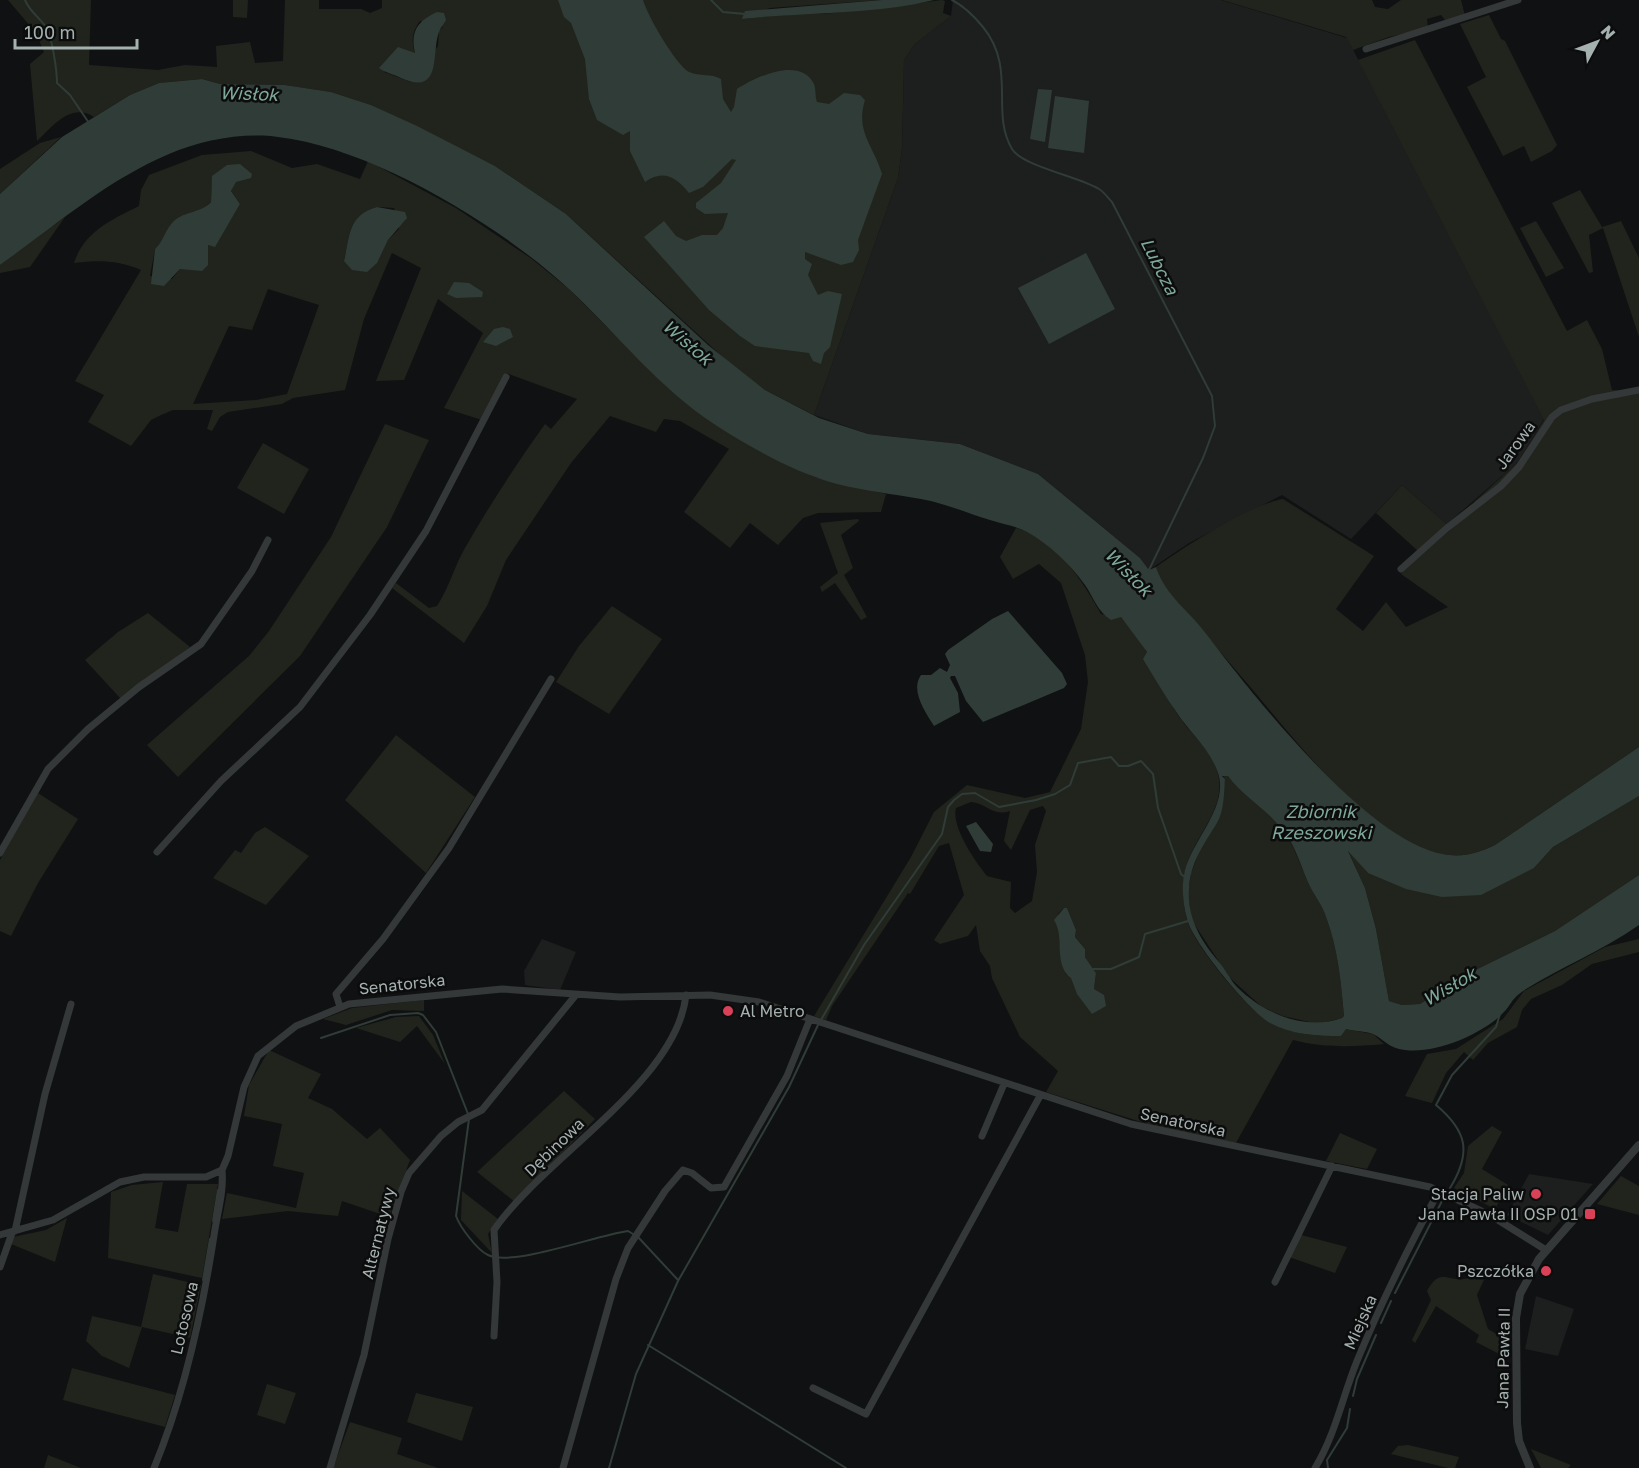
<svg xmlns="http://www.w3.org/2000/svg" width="1639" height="1468" font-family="'Golos Text',sans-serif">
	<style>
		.built { fill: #1d1e1e }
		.green { fill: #21241d; fill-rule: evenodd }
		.water { fill: #303c37; fill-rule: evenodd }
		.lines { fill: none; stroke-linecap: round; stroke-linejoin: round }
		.stream { stroke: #303c37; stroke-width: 2 }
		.minor { stroke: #343838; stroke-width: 7 }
		.tertiary { stroke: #343838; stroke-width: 8 }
		.poi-dot { fill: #d94159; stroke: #0c0c0d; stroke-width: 2 }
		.labels { text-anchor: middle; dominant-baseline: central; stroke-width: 5; stroke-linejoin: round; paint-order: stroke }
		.street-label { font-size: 16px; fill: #a4b1af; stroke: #0c0c0d }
		.poi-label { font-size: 16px; fill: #a4b1af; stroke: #0c0c0d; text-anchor: end }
		.water-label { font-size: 18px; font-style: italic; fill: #7ea899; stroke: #0c0c0d }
	</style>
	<rect width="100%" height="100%" fill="#101112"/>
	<path class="built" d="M953 0H1221L1347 38 1544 419 1518 462 1447 524 1402 485 1351 539 1282 495 1189 543 1149 570 1140 558 1038 474 960 444 868 434 814 415 898 178 902 148 904 60 915 44 951 16Z
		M542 939 576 952 560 990 525 985 524 971Z
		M1529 1174 1593 1184 1548 1235 1507 1215Z
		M1536 1296 1574 1309 1558 1356 1525 1349Z"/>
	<path class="green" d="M8 0H91L89 65 158 70 185 65 217 67 216 46 250 42 255 63 283 61 285 0H319V9H361L370 13 382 8V0H882L770 8 743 19 797 13 824 14 942 0 945 1 943 13 951 16 915 44 904 60 902 148 898 178 814 415 765 390 737 370 566 214 495 166 371 105 331 92 285 85 220 84 202 79 159 83 130 95 94 117C71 102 53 126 37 141L30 64 44 52 36 33ZM420 21 443 27 439 30 438 46 411 82 384 72 407 52 415 54C411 40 412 32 420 21Z
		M233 0H248L247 18 233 17Z
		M1222 0H1372L1375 7 1388 9 1401 0H1461L1465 16 1445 20 1441 15 1427 19 1428 28 1389 37 1353 50 1346 37Z
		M1489 15 1501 39 1505 41 1557 145 1552 151 1531 162 1524 146 1503 156 1467 87 1486 77 1460 24Z
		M1415 40 1567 331 1587 320 1602 349 1612 390 1626 391 1639 387V747L1495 845C1478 853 1462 858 1442 854 1372 841 1296 741 1252 689 1222 654 1192 619 1162 585L1156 567C1186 546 1249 505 1283 499L1374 556 1336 609 1363 631 1386 602 1406 627 1448 607 1401 574 1403 571 1479 505 1474 502 1518 462 1544 420 1358 60Z
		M61 137 0 194V169L40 143Z
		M251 151 292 168 317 164 360 179 368 161 456 208 532 259 570 290 667 387 760 451 815 477 886 494 881 512 818 513 803 518 778 545 750 523 730 548 684 512 729 449 680 421 664 419 656 432 610 416 571 463 506 560 487 606 464 643 392 588 396 583 429 608 437 606C449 588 454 567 465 548 489 506 517 463 545 424L551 429 577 399 506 373 482 420 444 408 483 333 438 299 404 380 376 381 421 268 392 253 364 319 345 390 293 398 282 404 228 412 220 417 212 431 207 429 213 410H173L159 416 151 420 131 446 88 422 104 395 75 381 141 270C118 260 99 260 74 263 84 232 111 220 139 206L141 190 149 175 202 155ZM251 174 235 182 231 191 240 204 215 246 208 245V265L180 269 172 279 150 276 155 249 211 202 212 180ZM377 207 394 208 399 229 388 240 377 262 344 261C350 235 348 215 377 207ZM268 289 319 305 287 394 256 400 193 404 229 326 252 330Z
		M1580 190 1602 227 1621 221 1639 258V337L1603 228 1589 235 1593 272 1589 273 1552 203Z
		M65 217 30 267 0 273V265Z
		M1536 221 1564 268 1546 277 1520 228Z
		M385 424 429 440 387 527 300 656 178 777 147 745 249 656 269 631 331 537Z
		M263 443 309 469 284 514 237 488Z
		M1402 485 1448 525 1418 551 1376 513Z
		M858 519 859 521 841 535 853 568 844 575 867 617 861 620 835 583 822 592 820 587 838 573 820 523Z
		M1016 528C1055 538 1083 581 1101 614L1121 617C1130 629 1141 641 1148 654 1159 673 1165 696 1178 715 1190 734 1213 751 1218 774 1227 810 1192 838 1185 871 1182 887 1183 905 1187 920 1194 945 1249 1012 1271 1023 1293 1035 1317 1036 1341 1036L1345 1029 1373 1034 1384 1044C1352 1047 1324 1048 1293 1040L1236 1143 1154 1126 1046 1092 1058 1071 1020 1037 992 978 990 966 980 951 976 925 968 936 940 944 934 940 964 895 949 843 939 846 910 894 908 893 832 1006 826 1020 814 1016 911 857 934 812 967 785 1025 798 1050 792 1081 729 1088 682 1085 655 1061 583 1039 564 1013 579 1000 557ZM971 802C987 803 992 817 1010 811L1004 841 1011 850 1030 810 1043 806 1046 811 1035 845 1037 872 1032 901 1015 913 1010 908 1011 882 987 876C975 861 951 827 956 808ZM1064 908H1067L1076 930 1075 937 1085 949V957L1096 973 1094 989 1104 996 1066 974C1060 953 1058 936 1058 914Z
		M612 606 662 639 609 714 556 682 579 646Z
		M148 613 190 647 121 699 85 660 118 632Z
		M396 735 475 797 426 873 345 800Z
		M1223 775 1228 776C1242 796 1264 807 1280 827 1294 843 1299 862 1307 880 1312 893 1322 904 1326 917 1338 949 1341 982 1344 1016L1342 1018 1318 1024 1283 1016 1262 1007 1229 977 1191 919 1188 893 1191 873 1201 847 1218 821 1225 779Z
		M38 793 78 819 38 883 11 936 0 931V860Z
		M1639 796V875L1555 931 1463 976 1420 1004 1402 1005 1389 1001 1376 929 1365 888 1347 848 1368 873 1534 868 1553 847Z
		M265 827 309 856 266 905 213 878 235 850 241 853 255 833Z
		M1639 939V952L1592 964 1562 985 1531 999 1522 1010 1517 1027 1488 1043 1473 1060 1464 1052 1446 1073 1432 1103 1405 1096 1427 1054 1456 1049 1503 1019 1524 991 1605 947Z
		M424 1000V1011L392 1010 346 1025 323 1019 352 1008Z
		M419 1016 433 1035 445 1064 417 1026 400 1042 356 1028 396 1017Z
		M269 1050 321 1074 308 1098 332 1109 367 1139 380 1128 410 1160 389 1217 342 1201 338 1216 288 1211 222 1219 227 1193 296 1208 304 1173 273 1166 282 1124 244 1116 249 1085Z
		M564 1091 595 1119 515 1202 477 1172Z
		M1492 1126 1502 1132 1482 1169 1508 1185 1495 1209 1454 1188 1464 1173 1468 1146Z
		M1340 1133 1377 1149 1367 1169 1326 1161Z
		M1621 1176 1639 1186V1215L1597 1204Z
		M163 1182 155 1228 178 1232 187 1184H218L202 1278 108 1258 111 1192 132 1185Z
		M462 1191 498 1219 488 1234 492 1253 461 1220Z
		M67 1218 55 1262 11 1244 13 1237 46 1230Z
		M1301 1235 1347 1247 1335 1273 1289 1257Z
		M1488 1271 1477 1295 1488 1329 1508 1341 1507 1358 1476 1342 1479 1335 1436 1306 1415 1343 1412 1340 1431 1300 1427 1291C1440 1268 1445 1281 1464 1279 1472 1278 1481 1274 1488 1271Z
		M153 1274 201 1285 190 1338 142 1327 129 1368 102 1356 86 1341 92 1316 141 1327Z
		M72 1368 175 1395 165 1427 63 1400Z
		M267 1384 296 1393 285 1424 257 1415Z
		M416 1393 473 1407 462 1441 407 1422Z
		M350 1422 402 1438 397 1454 438 1468H333Z
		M1408 1445 1459 1457 1455 1468H1448L1391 1454 1398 1446Z
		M1531 1449 1571 1465 1568 1468H1541Z
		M48 1455 81 1468H44Z"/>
	<path class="water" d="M558 0H643C647 15 676 65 689 72 700 77 711 73 721 79L723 99 731 112 734 107 737 89C754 78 800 55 814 84 816 89 815 97 817 102L829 104 844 93 860 95 865 100C855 132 874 146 882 174L858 240 859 250 853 262 841 265 805 252V259L812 264 808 275 818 295 828 291 842 294 830 347 824 353 821 364 813 361 809 353 755 346 740 336 709 310 644 237 664 221 676 236 686 241 702 235H717L723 228 728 213 705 214 696 208V203L721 183 736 160 732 159 703 187 689 193C676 177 663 169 645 182L630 151V131L623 135 597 120 589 99 585 59 571 23 564 17Z
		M882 0H934C872 15 806 12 742 19L745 11Z
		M437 12 444 13 446 20C444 24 440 28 439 32 431 52 443 97 401 78 394 74 385 73 379 68L398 47 415 53C410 32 417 21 437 12Z
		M202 79 220 84 285 85 331 92 371 105 417 126 495 166 566 214 708 345 765 390 819 418 868 434 960 444 1038 474 1140 558 1149 570 1156 567C1166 597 1189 610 1207 635 1253 695 1367 841 1443 854 1462 858 1478 853 1495 845L1639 747V796L1553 847 1534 868 1481 895 1442 897 1406 889 1368 873 1348 851 1365 888 1376 929 1389 1001 1402 1005 1420 1004 1463 976 1555 931 1639 875V925C1602 951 1561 967 1523 991 1510 1000 1511 1006 1502 1014 1481 1035 1434 1054 1405 1050 1388 1048 1385 1040 1373 1034 1365 1031 1354 1031 1346 1029L1341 1036C1317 1036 1292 1035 1270 1023 1250 1012 1193 943 1187 919 1183 904 1181 886 1185 870 1193 839 1229 806 1218 773 1210 749 1190 733 1177 713 1165 696 1154 677 1143 659L1147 652 1121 617 1111 620C1097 611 1094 598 1085 585 1070 564 1049 544 1027 532 1016 526 1002 524 990 520 967 513 944 503 921 499 893 494 865 491 837 484 794 472 751 448 714 424 659 388 618 335 570 290 501 226 373 148 278 137 244 132 201 140 169 154 107 180 55 226 0 265V194L62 137 130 95 159 83ZM1222 776H1228C1242 796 1264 807 1280 827 1294 842 1299 861 1307 880 1312 893 1322 904 1326 917 1338 949 1341 982 1344 1016L1342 1018C1305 1031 1265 1014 1238 988 1230 980 1226 970 1219 962 1201 941 1187 918 1189 889 1190 863 1204 844 1217 823 1224 811 1224 793 1225 779Z
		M1038 89 1052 90 1045 142 1030 139Z
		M1055 96 1089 101 1084 153 1048 148Z
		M240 164 252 174 251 178 236 182 231 191 240 204 215 247 208 245V265L202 271 180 269 164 286 151 284 155 249C164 241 165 229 174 221 185 211 201 213 211 202L212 176 227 165Z
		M377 207 405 212 407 218 388 240 377 263 367 272 352 270 344 261C350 235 348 215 377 207Z
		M1086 253 1115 309 1049 344 1018 288Z
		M454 282 469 283 483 292 482 297 456 298 447 294Z
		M503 327 510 329 513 337 496 346 483 342 494 329Z
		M1008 611 1062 673 1067 684 1064 688 983 722 966 701 955 676H951L950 678 958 693 960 712 934 726C925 712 910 690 921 675H931L940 668 947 672 950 665 945 654 948 650 992 619Z
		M976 822 993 844 991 852 980 851 966 826Z
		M1064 908H1067L1076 930 1075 937 1085 949V957L1096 973 1094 989 1104 995 1106 1006 1092 1014 1077 994 1071 978C1053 965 1065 937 1054 920Z"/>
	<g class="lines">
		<path class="stream" d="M25 0C30 12 39 17 46 27 52 36 57 71 57 83L70 95 89 123
			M711 0 723 12 745 14
			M952 0C964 6 974 16 983 27 1017 69 990 112 1012 149 1022 166 1080 177 1099 189 1104 192 1108 198 1112 202L1212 396 1215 426 1203 458 1148 572
			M1093 969H1111L1139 957 1145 934 1188 921
			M821 1020 864 945 942 834 948 807 954 800 962 794 975 793 999 807 1036 800 1055 794 1070 785 1078 763 1111 757 1119 766H1128L1141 761 1153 774 1158 808 1181 874 1186 878
			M321 1038 390 1015 418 1013 423 1015 436 1032 468 1114
			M469 1119 456 1216C460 1227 477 1250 488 1255 513 1267 597 1235 628 1231L638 1237 678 1280
			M1450 1188C1472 1152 1467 1131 1436 1105L1452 1075 1496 1027 1500 1014
			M213 1221 218 1190
			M203 1280 210 1239
			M1395 1293 1443 1199
			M1381 1323 1391 1301
			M648 1345 846 1468
			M1353 1396 1357 1379 1376 1335
			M609 1468 636 1374 678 1281 789 1087 818 1025
			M1328 1468 1327 1460 1347 1428 1350 1409"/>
		<path class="minor" d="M1366 49 1518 0
			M1401 569 1447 528 1501 486 1519 467 1552 417 1561 410 1592 399 1639 390
			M157 852 221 781 300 707 370 615 426 531 506 377
			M0 853 48 769 88 729 139 687 201 644 252 571 268 540
			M340 1007 336 994 383 939 449 848 551 679
			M982 1136 1004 1084
			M15 1231 45 1094 71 1004
			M0 1235 53 1220 120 1182 144 1177H206L222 1170 228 1156 244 1087 258 1056 296 1026 349 1004 502 989 620 997 710 995 759 1002 1131 1124 1430 1187 1490 1215 1546 1250
			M0 1267 12 1233
			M1275 1282 1332 1166
			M494 1336 497 1282 494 1230C542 1159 677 1082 686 995
			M813 1388 866 1414 1040 1096
			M154 1468C185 1393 203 1309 215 1229 218 1211 224 1190 222 1170
			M330 1468 364 1355 388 1239 401 1192 409 1173 441 1136 458 1122 482 1110 575 996
			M563 1468 616 1279 628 1248 665 1191 683 1170 692 1173 711 1188 724 1187 787 1076 810 1019
			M1315 1468C1336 1433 1342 1398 1357 1361 1381 1303 1409 1246 1439 1191"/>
		<path class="tertiary" d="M1530 1468 1519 1441 1517 1423 1516 1318 1520 1294 1539 1259 1639 1145"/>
	</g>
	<g class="poi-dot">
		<circle cx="728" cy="1011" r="6"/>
		<circle cx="1536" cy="1194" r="6"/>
		<rect x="1584" y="1208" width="12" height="12" rx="3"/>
		<circle cx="1546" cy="1271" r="6"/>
	</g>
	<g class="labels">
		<g class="street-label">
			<text transform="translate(1515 445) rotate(-54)">Jarowa</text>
			<text transform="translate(402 984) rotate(-6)">Senatorska</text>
			<text transform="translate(1183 1122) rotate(12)">Senatorska</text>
			<text transform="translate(554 1147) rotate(-44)">Dębinowa</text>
			<text transform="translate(378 1233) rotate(-76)">Alternatywy</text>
			<text transform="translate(184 1318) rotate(-77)">Lotosowa</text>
			<text transform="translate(1360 1322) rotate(-66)">Miejska</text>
			<text transform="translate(1503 1358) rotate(-89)">Jana Pawła II</text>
		</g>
		<g class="poi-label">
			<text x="740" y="1011" text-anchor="start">Al Metro</text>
			<text x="1524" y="1194">Stacja Paliw</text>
			<text x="1578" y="1214">Jana Pawła II OSP 01</text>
			<text x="1534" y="1271">Pszczółka</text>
		</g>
		<g class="water-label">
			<text transform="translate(249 93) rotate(2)">Wisłok</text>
			<text transform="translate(1160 266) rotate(63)">Lubcza</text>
			<text transform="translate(688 342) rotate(41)">Wisłok</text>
			<text transform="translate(1129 572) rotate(46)">Wisłok</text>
			<text x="1321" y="811">Zbiornik<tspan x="1321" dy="21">Rzeszowski</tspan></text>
			<text transform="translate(1449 986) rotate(-30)">Wisłok</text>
		</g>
	</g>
	<g transform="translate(1597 42) rotate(49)" stroke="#0c0c0d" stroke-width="4.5" paint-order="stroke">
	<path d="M0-4.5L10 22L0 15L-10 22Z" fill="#a4b1af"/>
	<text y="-9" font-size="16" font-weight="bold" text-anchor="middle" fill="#a4b1af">N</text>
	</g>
	<path d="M15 39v9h122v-9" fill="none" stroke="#a4b1af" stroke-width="3"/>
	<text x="24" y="39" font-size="18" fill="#a4b1af" stroke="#0c0c0d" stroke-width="4.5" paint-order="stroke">100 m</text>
</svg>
